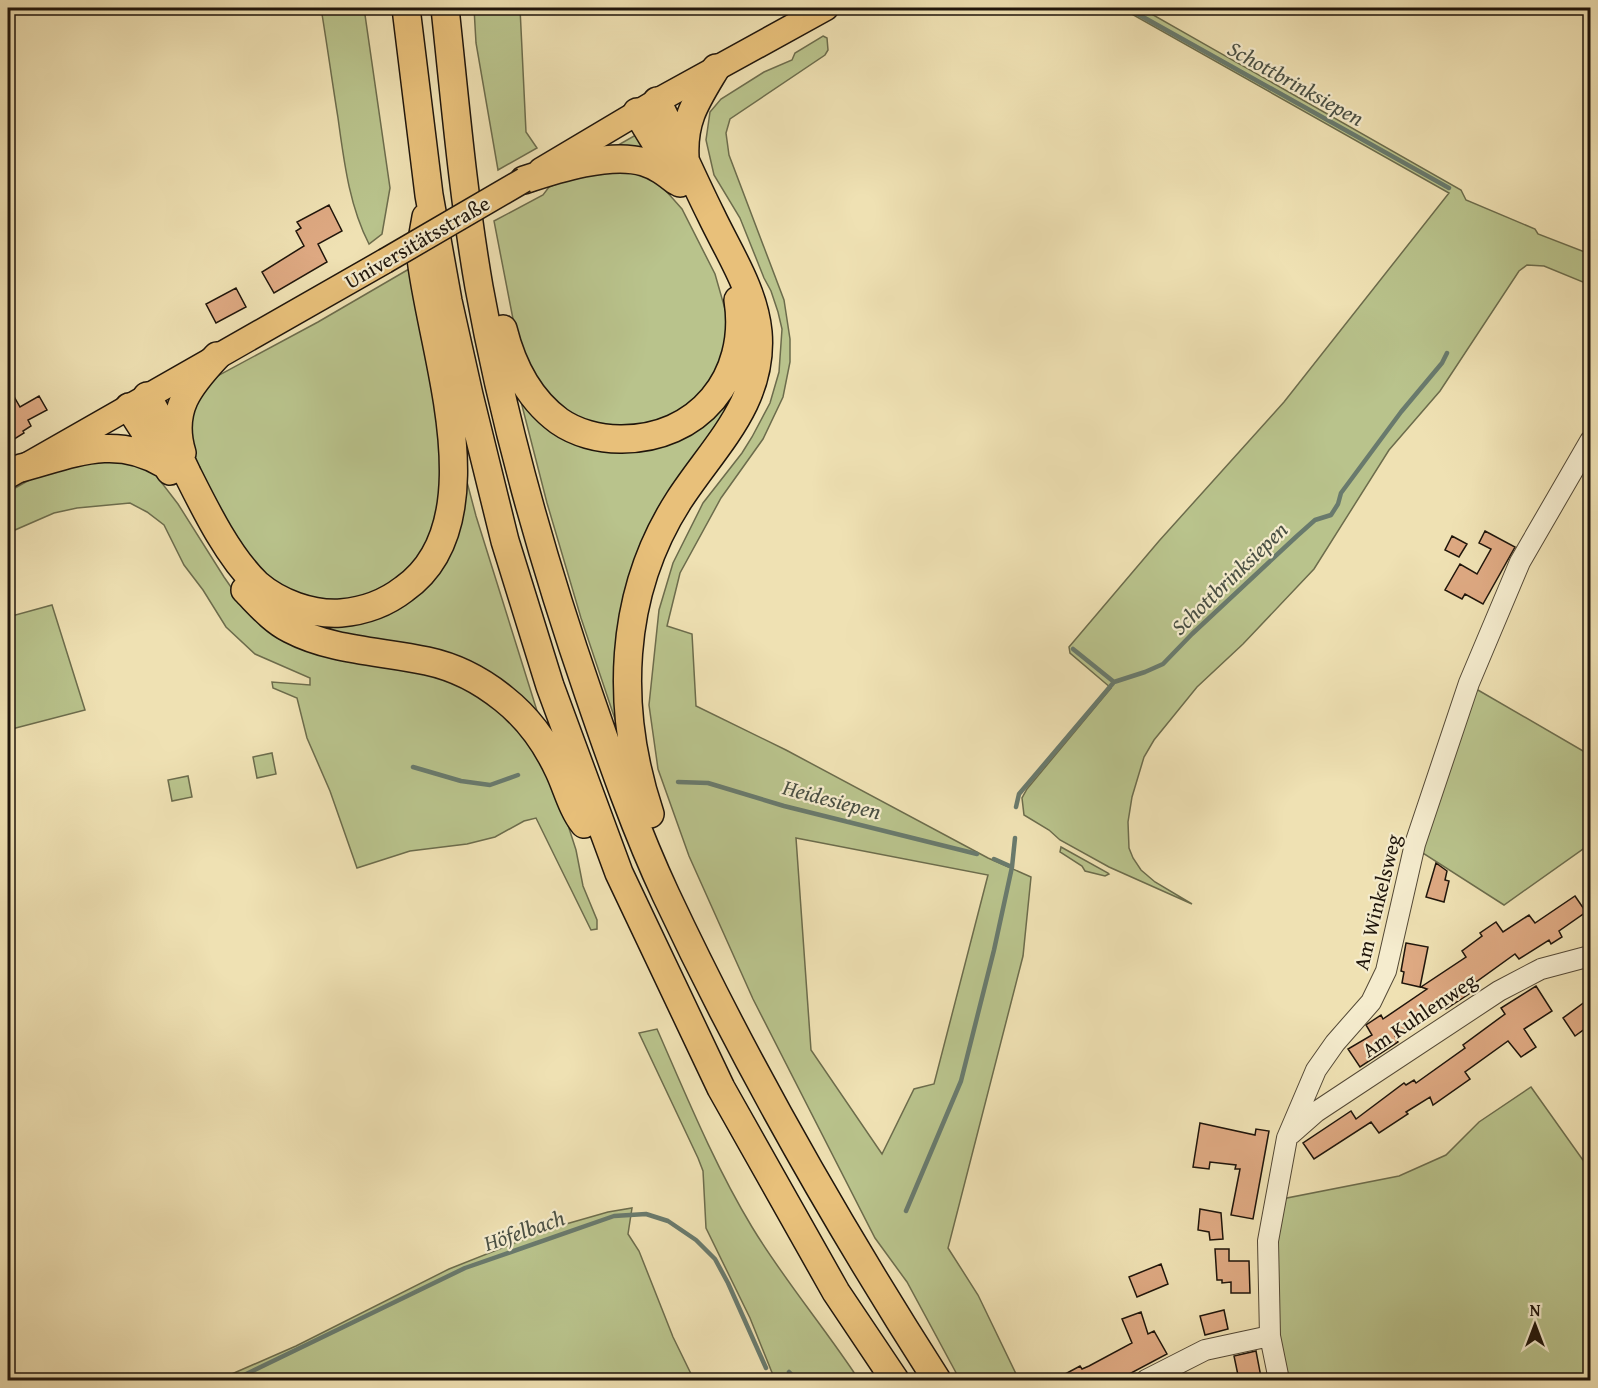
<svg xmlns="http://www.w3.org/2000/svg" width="1598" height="1388" font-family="'Gentium Book Plus',serif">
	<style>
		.green { fill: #b9c38c; stroke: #6c6c4c; stroke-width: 1.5; fill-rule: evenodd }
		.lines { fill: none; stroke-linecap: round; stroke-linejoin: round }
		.stream { stroke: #697a6d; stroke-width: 4.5 }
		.building { fill: #dea982; stroke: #1f150b; stroke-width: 1.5 }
		.minor-casing { stroke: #534835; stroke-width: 22 }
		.major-casing { stroke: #1f150b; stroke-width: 27 }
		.highway-casing { stroke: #1f150b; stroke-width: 30 }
		.minor { stroke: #f5ecce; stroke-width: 20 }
		.major { stroke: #e8c07a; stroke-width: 24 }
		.highway { stroke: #e8c07a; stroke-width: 27 }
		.major-bridge-casing { stroke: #1f150b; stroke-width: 27; stroke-linecap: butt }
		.major-bridge { stroke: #e8c07a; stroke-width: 24 }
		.labels { text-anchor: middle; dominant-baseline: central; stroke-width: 4.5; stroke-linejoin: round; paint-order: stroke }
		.street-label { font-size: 21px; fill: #1f150b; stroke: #f5ecce }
		.water-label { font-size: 22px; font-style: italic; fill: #4a5044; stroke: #f5ecce }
	</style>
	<rect width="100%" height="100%" fill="#efe1b3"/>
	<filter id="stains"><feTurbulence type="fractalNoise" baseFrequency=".00333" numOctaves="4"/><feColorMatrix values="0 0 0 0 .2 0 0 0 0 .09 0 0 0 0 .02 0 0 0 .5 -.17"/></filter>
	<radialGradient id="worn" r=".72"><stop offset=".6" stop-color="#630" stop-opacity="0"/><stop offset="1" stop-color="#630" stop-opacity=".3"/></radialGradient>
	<path class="green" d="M321 8H364L390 188 382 234 369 244C349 205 344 161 338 118 332 81 327 44 321 8Z
		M474 8H520L526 132 537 148 498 170 476 43Z
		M1121 8H1141L1461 190 1466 200 1535 229 1538 234 1590 254V285L1544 266 1527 265 1519 271 1440 391 1389 450 1314 569 1243 644 1197 687 1154 740 1144 757 1132 797 1128 822 1129 848 1133 858 1141 870 1155 882 1192 904 1109 867 1060 840 1049 830 1024 815 1022 798 1027 789 1111 688 1070 653 1069 647 1159 541 1284 402 1449 193Z
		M823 36 827 38 828 50 825 55 730 119 726 133 729 155 784 300 790 339V362L783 397 763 439 721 498 680 573 667 626 692 634 696 706 786 750 988 858 1031 877 1023 956 948 1248 978 1295 1019 1380H960L907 1282 875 1238 753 999 689 856 658 769 649 705 659 610 673 563 703 503 742 453 752 437 770 403 779 372 782 329 778 312 771 291 764 278 740 218 714 175 706 140 710 112 721 99 764 72 792 60 795 53ZM796 838 988 875 934 1084 914 1089 882 1154 811 1050Z
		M641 132 657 157 606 152Z
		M635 168 659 183 682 209 715 274 725 309 742 395 665 512 623 743 581 618 547 503 517 386 524 356 513 319 494 221 543 195 549 187 570 178Z
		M409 269 430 367 441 447 439 510 420 558 394 584 359 598 333 601 306 598 269 579 246 551 221 512 203 479 192 449 191 418 198 393 208 381 318 322Z
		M458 448 476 516 543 730 516 700 339 641 294 612 413 591Z
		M120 455 155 474 178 504 224 577 242 603 348 659 451 679 475 692 513 721 537 754 567 822 576 850 583 886 597 920V929L591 930 536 818 524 821 495 837 467 844 410 851 357 868 330 791 307 738 297 698 273 688 272 682 310 685V678L255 654 226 627 203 590 184 565 164 525 147 512 130 503 77 508 54 513 8 533V492L31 479 70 462Z
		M52 605 85 710 8 730V617Z
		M1471 686 1590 755V844L1504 905 1418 850Z
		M272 753 276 774 257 778 253 757Z
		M188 776 192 797 172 801 168 780Z
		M1061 847 1108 873 1109 874 1105 876 1085 871 1082 866 1060 852Z
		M657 1029C686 1095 714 1164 752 1227 784 1280 825 1328 859 1380H775L750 1318 706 1228 703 1171 698 1158 639 1033Z
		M1531 1087 1590 1170V1380H1284C1271 1321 1274 1260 1282 1199L1399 1176 1446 1155 1479 1122Z
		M632 1208 628 1234 639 1251 673 1337 694 1380H218L296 1346 449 1269 552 1228 608 1212Z"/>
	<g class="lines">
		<path class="stream" d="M1127 8 1449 188
			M1073 649 1114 682
			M413 767 461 781 490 785 518 775
			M678 782 708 783 784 806 977 854
			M1016 807 1019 794 1114 682 1145 672 1163 664 1192 634 1297 536 1315 520 1331 515 1338 504 1341 493 1401 412 1442 363 1447 353
			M994 859 1012 867
			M906 1211 961 1081 994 950 1012 867 1015 838
			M789 1372 797 1380
			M234 1380 465 1268 614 1216 646 1214 668 1221 696 1240 715 1259 728 1283 766 1368"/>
	</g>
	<path class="building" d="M329 205 342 231 318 244 327 262 274 293 262 272 304 246 296 231 301 228 297 222Z
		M236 288 246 307 216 323 206 304Z
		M8 386 20 407 39 396 47 410 28 420 31 426 23 431 24 433 8 443Z
		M1485 531 1515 547 1483 604 1465 594 1462 599 1445 590 1460 564 1477 574 1491 549 1479 543Z
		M1452 536 1467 544 1459 557 1445 550Z
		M1436 863 1447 871 1445 880 1449 881 1444 902 1426 897Z
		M1575 896 1586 912 1559 931 1562 937 1551 944 1549 940 1519 959 1515 954 1472 985 1475 990 1463 998 1446 1009 1443 1004 1395 1036 1398 1042 1360 1067 1348 1049 1372 1035 1366 1025 1381 1015 1383 1019 1427 989 1421 987 1466 957 1462 951 1482 936 1480 933 1496 922 1503 932 1529 915 1535 923Z
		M1406 943 1428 947 1420 987 1402 983 1404 972 1401 971Z
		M1536 986 1552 1011 1524 1029 1536 1047 1521 1057 1508 1041 1465 1072 1470 1079 1433 1105 1430 1097 1406 1112 1408 1114 1379 1133 1371 1122 1314 1159 1303 1143 1351 1111 1356 1119 1404 1083 1406 1085 1414 1080 1416 1083 1465 1048 1463 1045 1505 1014 1501 1008Z
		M1586 1001 1590 1008V1025L1575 1036 1563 1018Z
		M1200 1123 1255 1135 1256 1129 1269 1131 1253 1219 1231 1215 1240 1169H1235L1236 1165 1210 1162 1209 1169 1193 1167Z
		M1200 1209 1221 1213 1223 1239 1210 1240 1209 1232 1198 1230Z
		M1215 1249H1229V1261H1249L1250 1293H1231V1282L1222 1283V1280H1217Z
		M1161 1264 1168 1284 1137 1297 1129 1277Z
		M1224 1310 1228 1329 1205 1335 1200 1316Z
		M1141 1312 1148 1334 1154 1331 1167 1354 1118 1380H1054L1080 1366 1082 1369 1089 1366 1132 1343 1122 1319Z
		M1256 1351 1261 1377 1239 1380 1234 1356Z"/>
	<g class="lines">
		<defs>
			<path id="minor" d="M1291 1134 1316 1112 1499 991 1541 969 1590 956
				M1146 1380 1205 1350 1270 1336
				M1279 1380 1270 1336 1268 1241 1287 1138 1316 1070 1335 1043 1371 1002 1386 971 1415 844 1469 683 1520 562 1590 441"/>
			<path id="major" d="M541 170 657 101 826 8
				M8 476 385 261"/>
			<path id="highway" d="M406 8 429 195 448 301 469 395 505 541 550 686 619 873 721 1088 836 1292 895 1380
				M445 8C455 101 463 195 479 287 504 425 543 562 589 695 612 762 636 831 666 895 745 1063 837 1224 937 1380
				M637 112 680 183
				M685 157C683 119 697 100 716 68
				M524 180C557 169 610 152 644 162 657 166 666 173 676 181
				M503 329C512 365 529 399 559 421 576 433 599 439 620 439 698 440 750 377 738 300
				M147 396C161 421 175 447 187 473 205 509 228 556 257 584 279 603 312 615 341 613 364 611 386 603 404 589 498 523 431 350 421 258 420 245 424 230 426 217
				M129 407 170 471
				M182 453C169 410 189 386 217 356
				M21 468C73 454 115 434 164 464
				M245 590C259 604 272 620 290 629 332 651 381 651 427 661 455 667 482 681 504 699 528 718 546 743 559 771 567 788 572 809 584 824
				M650 814C615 709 618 595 679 500 714 446 764 402 758 332 754 290 729 253 711 215 692 177 676 139 657 101"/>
		</defs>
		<use href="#minor" class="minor-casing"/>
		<use href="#major" class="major-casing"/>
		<use href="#highway" class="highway-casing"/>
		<use href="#minor" class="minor"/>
		<use href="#major" class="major"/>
		<use href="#highway" class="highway"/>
		<defs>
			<path id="major-bridge" d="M385 261 524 180"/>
		</defs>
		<use href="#major-bridge" class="major-bridge-casing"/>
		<use href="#major-bridge" class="major-bridge"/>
	</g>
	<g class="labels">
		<g class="street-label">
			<text transform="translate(417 242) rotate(-30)">Universitätsstraße</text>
			<text transform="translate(1377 902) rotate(-76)">Am Winkelsweg</text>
			<text transform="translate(1419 1015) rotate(-34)">Am Kuhlenweg</text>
		</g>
		<g class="water-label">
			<text transform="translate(1296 83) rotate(29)">Schottbrinksiepen</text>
			<text transform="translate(1229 578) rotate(-44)">Schottbrinksiepen</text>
			<text transform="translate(832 799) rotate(15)">Heidesiepen</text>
			<text transform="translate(524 1230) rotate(-19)">Höfelbach</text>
		</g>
	</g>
	<rect width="1598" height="1388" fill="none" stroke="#efe1b3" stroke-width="30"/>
	<rect x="9" y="9" width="1580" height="1370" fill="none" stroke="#1f150b" stroke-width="3"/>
	<rect x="15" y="15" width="1568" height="1358" fill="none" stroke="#1f150b" stroke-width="1.5"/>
	<g transform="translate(1535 1325)" stroke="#f5ecce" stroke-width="4.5" paint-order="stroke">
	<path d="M0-4.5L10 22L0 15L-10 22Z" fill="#1f150b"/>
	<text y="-9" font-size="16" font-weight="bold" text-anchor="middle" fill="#1f150b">N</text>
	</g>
	<rect width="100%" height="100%" filter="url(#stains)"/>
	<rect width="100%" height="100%" fill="url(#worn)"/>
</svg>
